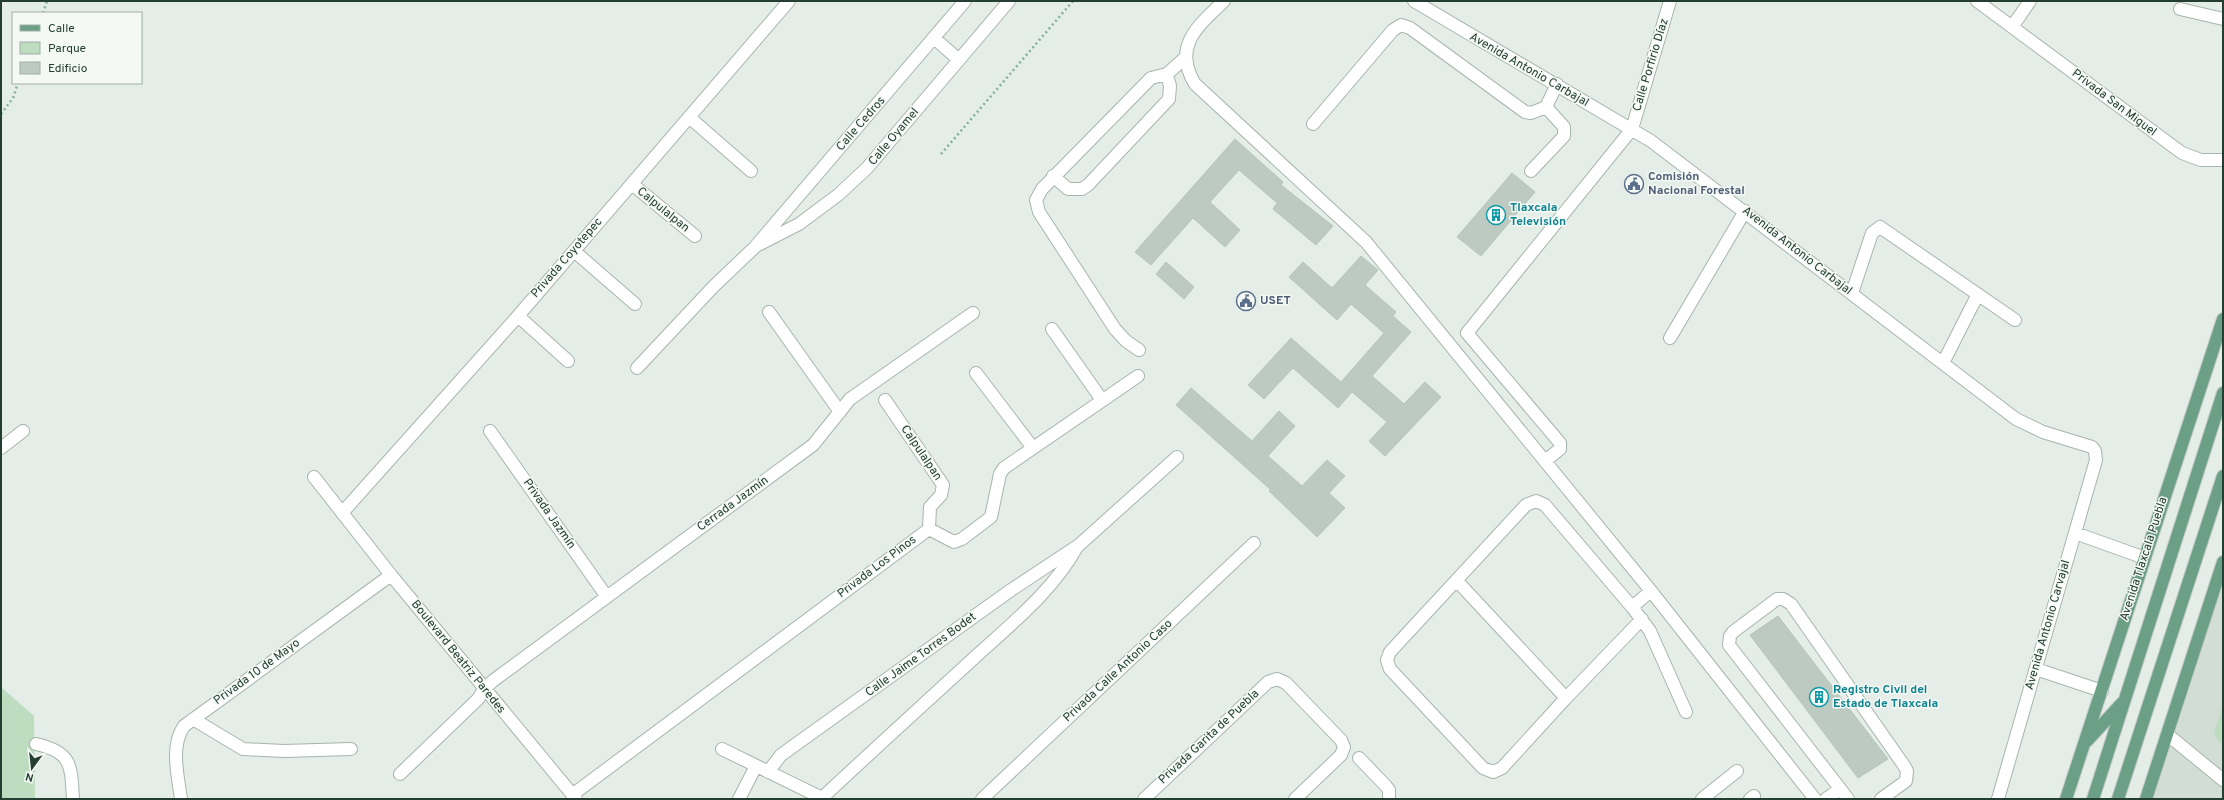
<svg xmlns="http://www.w3.org/2000/svg" width="2224" height="800" font-family="Overpass,sans-serif">
	<style>
		.built { fill: #d2ddd5 }
		.green { fill: #beddc0 }
		.building { fill: #bccac2; stroke: #b6c6bc }
		.lines { fill: none; stroke-linecap: round; stroke-linejoin: round }
		.minor-casing { stroke: #a7b5ad; stroke-width: 14 }
		.major-casing { stroke: #c2c9c5; stroke-width: 14 }
		.path { stroke: #86af99; stroke-width: 2.5; stroke-dasharray: 2 3; stroke-linecap: butt }
		.minor { stroke: #fff; stroke-width: 12 }
		.major { stroke: #6ba087; stroke-width: 12 }
		.labels { text-anchor: middle; dominant-baseline: central; stroke-width: 3; stroke-linejoin: round; paint-order: stroke }
		.street-label { font-size: 12px; fill: #243e31; stroke: #f4f9f6 }
		.service-label { font-size: 12px; font-weight: bold; fill: #4e5e75; stroke: #f4f9f6; text-anchor: start }
		.culture-label { font-size: 12px; font-weight: bold; fill: #0d838f; stroke: #f4f9f6; text-anchor: start }
	</style>
	<rect width="100%" height="100%" fill="#e4ede7"/>
	<path class="built" d="M2223 582V799H2153L2176 730Z"/>
	<path class="green" d="M1 687 34 716 35 799H1Z
		M2223 702V746L2214 734Z"/>
	<path class="building" d="M1235 139 1283 182 1281 185 1333 226 1316 245 1273 209 1277 203 1239 170 1210 202 1240 230 1225 247 1193 218 1151 265 1135 252Z
		M1512 173 1535 192 1481 256 1457 237Z
		M1361 256 1378 270 1365 285 1396 312 1393 316 1411 332 1372 376 1404 404 1425 382 1441 397 1385 456 1369 441 1387 422 1352 392 1338 408 1293 368 1264 399 1248 385 1291 338 1341 382 1384 333 1351 304 1337 320 1289 277 1303 262 1332 288Z
		M1166 262 1194 287 1184 299 1156 274Z
		M1191 388 1252 441 1279 411 1295 426 1268 456 1302 486 1327 460 1345 476 1329 493 1345 508 1317 537 1269 491 1271 490 1176 405Z
		M1778 616 1888 759 1858 778 1750 635Z"/>
	<g class="lines">
		<defs>
			<path id="minor" d="M1224 1C1198 26 1172 46 1195 84L1366 242 1651 591 1815 799
				M1414 1 1651 141 2016 419 2043 432 2092 447 2095 451 2096 460 1998 799
				M1977 1 2182 153 2201 160H2223
				M2180 9 2223 19
				M2012 27 2030 1
				M934 38 959 60
				M689 117 751 171
				M1313 124 1393 30 1401 25 1410 28 1525 112 1531 113 1546 107 1557 84
				M1531 171 1564 136V127L1546 107
				M1053 176 1068 189H1082L1088 185 1169 99 1170 86 1167 74
				M632 184 695 236
				M760 244 799 224 838 195 867 168 1009 1
				M574 251 635 304
				M1852 293 1872 233 1880 227 2015 320
				M769 312 840 412
				M518 316 568 361
				M1052 329 1102 400
				M1670 338 1745 211
				M1139 350 1126 341 1115 329 1039 212 1036 200 1042 189 1151 78 1167 74 1186 57
				M1943 363 1978 294
				M637 368 714 286 755 247 965 1
				M976 373 1033 448
				M885 400 943 485 941 495 930 507 929 529
				M490 431 607 597
				M1 448 23 431
				M1545 461 1560 449V443L1467 333 1632 129 1670 1
				M314 477 391 575 576 799
				M342 513 518 316 789 1
				M929 529 954 542 962 539 991 517 1000 474 1004 468 1138 376
				M2075 533 2145 558
				M1457 581 1566 698
				M1632 607 1651 591
				M1642 619 1566 698 1502 768 1493 772 1483 768 1390 669 1387 660 1390 652 1526 505 1536 501 1545 505 1632 607 1650 631 1686 712
				M2036 669 2102 691
				M193 719 243 749 284 751 351 749
				M2168 735 2223 780
				M36 744C72 752 71 765 73 799
				M722 749 824 799
				M1359 758 1386 786 1389 790V799
				M768 772 781 755 1011 590 1079 545 1177 457
				M400 774 478 699 485 688 494 680 813 445 850 399 973 313
				M572 795 929 529
				M822 798C872 751 923 705 974 658 1010 625 1053 591 1077 547
				M181 799C178 776 170 746 184 726L391 575
				M739 799 756 766
				M982 799 1254 543
				M1144 799 1268 682 1277 679 1286 683 1341 740 1344 747 1341 755 1295 799
				M1702 799 1737 771
				M1750 799 1754 796
				M1826 799 1840 789
				M1848 799 1729 645 1730 636 1733 632 1777 599H1783L1791 604 1905 767 1907 771 1906 781 1881 799"/>
			<path id="major" d="M2087 741 2122 703
				M2066 799 2223 319
				M2093 799 2223 393
				M2118 799 2223 476
				M2146 799 2223 562"/>
		</defs>
		<use href="#minor" class="minor-casing"/>
		<use href="#major" class="major-casing"/>
		<path class="path" d="M43 13 47 1
			M1 114 13 98 18 83
			M941 154 1073 1"/>
		<use href="#minor" class="minor"/>
		<use href="#major" class="major"/>
	</g>
	<defs>
		<symbol id="civic-ring" viewBox="-11 -11 22 22"><circle r="9.5" fill="#f4f9f6" stroke="#5c6f8a" stroke-width="1.5"/><path d="M-.6-6.5H3V-4.5H.6V-3L4-1V1h2V6H-6V1h2V-1L-.6-3ZM-1.2 2.5V6h2.4V2.5Z" fill="#5c6f8a"/></symbol>
		<symbol id="building-ring" viewBox="-11 -11 22 22"><circle r="9.5" fill="#f4f9f6" stroke="#0f9aa8" stroke-width="1.5"/><path d="M-4-6H4V6H1V3H-1V6H-4ZM-2.5-4.3h1.7v1.8h-1.7ZM.8-4.3h1.7v1.8H.8ZM-2.5-1h1.7V.8h-1.7ZM.8-1h1.7V.8H.8Z" fill="#0f9aa8"/></symbol>
	</defs>
	<g fill-rule="evenodd">
		<use href="#civic-ring" x="1623" y="173" width="22" height="22"/>
		<use href="#building-ring" x="1485" y="204" width="22" height="22"/>
		<use href="#civic-ring" x="1235" y="290" width="22" height="22"/>
		<use href="#building-ring" x="1808" y="686" width="22" height="22"/>
	</g>
	<g class="labels">
		<g class="street-label">
			<text transform="translate(1651 65) rotate(-73)">Calle Porfirio Díaz</text>
			<text transform="translate(1529 70) rotate(30)">Avenida Antonio Carbajal</text>
			<text transform="translate(2114 103) rotate(37)">Privada San Miguel</text>
			<text transform="translate(861 124) rotate(-49)">Calle Cedros</text>
			<text transform="translate(894 137) rotate(-50)">Calle Oyamel</text>
			<text transform="translate(663 210) rotate(39)">Calpulalpan</text>
			<text transform="translate(1797 251) rotate(38)">Avenida Antonio Carbajal</text>
			<text transform="translate(567 258) rotate(-49)">Privada Coyotepec</text>
			<text transform="translate(921 453) rotate(56)">Calpulalpan</text>
			<text transform="translate(733 504) rotate(-36)">Cerrada Jazmín</text>
			<text transform="translate(549 514) rotate(55)">Privada Jazmín</text>
			<text transform="translate(2144 559) rotate(-72)">Avenida Tlaxcala Puebla</text>
			<text transform="translate(877 567) rotate(-37)">Privada Los Pinos</text>
			<text transform="translate(2048 625) rotate(-74)">Avenida Antonio Carvajal</text>
			<text transform="translate(921 655) rotate(-36)">Calle Jaime Torres Bodet</text>
			<text transform="translate(458 657) rotate(51)">Boulevard Beatriz Paredes</text>
			<text transform="translate(1118 671) rotate(-43)">Privada Calle Antonio Caso</text>
			<text transform="translate(257 672) rotate(-36)">Privada 10 de Mayo</text>
			<text transform="translate(1209 737) rotate(-43)">Privada Garita de Puebla</text>
		</g>
		<g class="service-label">
			<text x="1648" y="177">Comisión<tspan x="1648" dy="14">Nacional Forestal</tspan></text>
			<text x="1260" y="301">USET</text>
		</g>
		<g class="culture-label">
			<text x="1510" y="208">Tlaxcala<tspan x="1510" dy="14">Televisión</tspan></text>
			<text x="1833" y="690">Registro Civil del<tspan x="1833" dy="14">Estado de Tlaxcala</tspan></text>
		</g>
	</g>
	<rect width="2224" height="800" fill="none" stroke="#243e31" stroke-width="4"/>
	<rect x="12" y="12" width="130" height="72" fill="#f4f9f6" stroke="#a1aea7"/>
	<rect x="20" y="25" width="20" height="6" fill="#6ba087" stroke="#a1aea7"/>
	<text x="48" y="32" font-size="12" fill="#243e31">Calle</text>
	<rect x="20" y="42" width="20" height="12" fill="#beddc0" stroke="#a1aea7"/>
	<text x="48" y="52" font-size="12" fill="#243e31">Parque</text>
	<rect x="20" y="62" width="20" height="12" fill="#bccac2" stroke="#a1aea7"/>
	<text x="48" y="72" font-size="12" fill="#243e31">Edificio</text>
	<g transform="translate(32 768) rotate(195)" stroke="#f4f9f6" stroke-width="3" paint-order="stroke">
	<path d="M0-3L7 15L0 10L-7 15Z" fill="#243e31"/>
	<text y="-6" font-size="11" font-weight="bold" text-anchor="middle" fill="#243e31">N</text>
	</g>
</svg>
